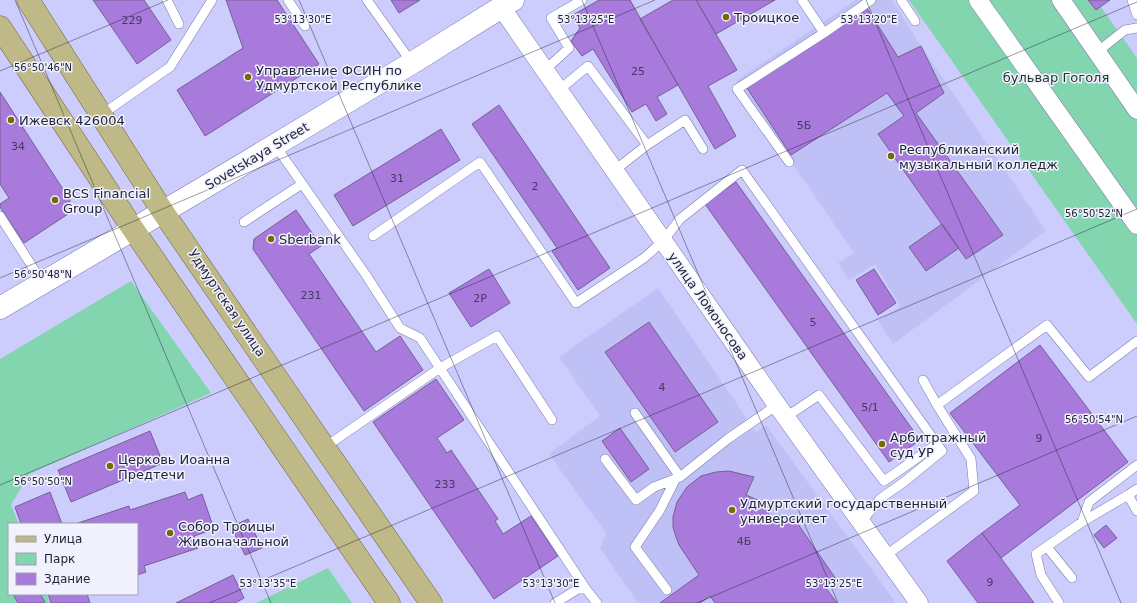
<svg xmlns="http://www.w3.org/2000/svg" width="1137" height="603" font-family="'DejaVu Sans',sans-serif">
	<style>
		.built { fill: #bfc0f5 }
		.green { fill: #83d5b0 }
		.building { fill: #a77adc; stroke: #765f92 }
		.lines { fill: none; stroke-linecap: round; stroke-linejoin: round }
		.lane-casing { stroke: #7a7ab0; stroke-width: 10 }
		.street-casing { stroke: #7a7ab0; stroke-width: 19 }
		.secondary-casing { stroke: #7a7ab0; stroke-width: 23 }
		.primary-casing { stroke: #6c6737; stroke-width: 23 }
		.lane { stroke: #fff; stroke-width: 9 }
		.street { stroke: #fff; stroke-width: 18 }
		.secondary { stroke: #fff; stroke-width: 22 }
		.primary { stroke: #beb986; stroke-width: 22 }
		.ticks { fill: none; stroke: #24243a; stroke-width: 1; stroke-opacity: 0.45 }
		.poi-dot { fill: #736b04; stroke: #f1f2fe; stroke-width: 1.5 }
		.labels { text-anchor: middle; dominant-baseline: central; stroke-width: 3; stroke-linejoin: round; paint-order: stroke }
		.number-label { font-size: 11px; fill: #453a62 }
		.poi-label { font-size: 13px; fill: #24243a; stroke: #f1f2fe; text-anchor: start }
		.park-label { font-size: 13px; fill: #1e352a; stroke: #f1f2fe }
		.street-label { font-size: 13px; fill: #24243a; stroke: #f1f2fe }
		.ticks-label { font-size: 10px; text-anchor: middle; fill: #24243a; stroke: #f1f2fe; stroke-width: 3; stroke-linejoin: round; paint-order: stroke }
	</style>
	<rect width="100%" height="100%" fill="#cccdfd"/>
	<path class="built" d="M856 0H892L921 46 1046 231 893 344 878 321 900 306 875 264 849 280 838 263 854 253 736 81Z
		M658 288 756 432 766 425 896 603H638L600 548 606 533 549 454 600 416 559 357Z"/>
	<path class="green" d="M909 0H1096L1137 58V324Z
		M131 281 211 393 29 474 11 505 19 524H9V594H46L50 603H0V359Z
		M328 568 352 603H256Z"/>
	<path class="building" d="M93 0H144L171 40 137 64Z
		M226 0H277L319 64 205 136 177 90 243 48Z
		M391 0H420L399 13Z
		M599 0H630L678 85 657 97 667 114 656 121 646 104 632 112 593 49 582 56 571 41 580 28 573 15Z
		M673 0H696L737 70 708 86 736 136 715 149 640 19Z
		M696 0H775L716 34Z
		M1088 0H1110L1096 10Z
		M865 5 898 57 921 46 944 93 916 113 1003 235 966 259 878 134 904 116 887 93 791 155 745 85Z
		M0 92 70 200 68 214 24 243 0 207V204L9 198 0 184Z
		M499 105 610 268 578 290 552 251 557 248 472 124Z
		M441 129 460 160 353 226 334 195Z
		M736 182 920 440 889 462 705 204Z
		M296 210 321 246 309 254 376 352 400 336 423 370 364 411 253 249 254 239Z
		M942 224 959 248 926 271 909 247Z
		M489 269 510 303 471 327 449 293Z
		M874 269 896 303 878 315 856 280Z
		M649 322 718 422 675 452 605 352Z
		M1040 345 1128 462 1001 558 982 533 1020 505 950 413Z
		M436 379 464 420 437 438 447 453 451 450 498 519 495 521 503 534 531 516 558 556 494 599 373 422Z
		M620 428 649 469 631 482 602 441Z
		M150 431 163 463 71 502 58 470Z
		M729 471 754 477 746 495 760 501 773 520 780 515 785 523 793 517 836 579 825 587 837 603H715L710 596 700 603H660L699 575 679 545 676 537 673 527V517L677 502 687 487 701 476 716 472Z
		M50 492 62 524H21L15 507Z
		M185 492 188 500 202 494 214 529 194 536 198 548 144 566 146 572 137 575V524L78 523 129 506 130 510Z
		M248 519 262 548 245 555 231 527Z
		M1106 525 1117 538 1104 548 1094 535Z
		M982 533 1001 558 1034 603H978L947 561Z
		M233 575 244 598 235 603H176Z
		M13 594H40L45 602 43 603H18Z
		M48 594H87L90 603H51Z"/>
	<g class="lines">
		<defs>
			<path id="lane" d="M167 0 179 24
				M288 0 305 26
				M367 0 412 63
				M802 0 824 33
				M901 0 915 21
				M1132 0 1137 15
				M1097 52 1125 30 1137 28
				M545 70 569 48 551 18 582 0
				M559 90 588 66 647 145 615 170
				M101 115 170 67 212 0
				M275 145 366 275 400 328 420 338 586 589
				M647 145 685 120 703 149
				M789 162 737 89 824 33 871 0
				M0 216 42 282
				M244 222 302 184
				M373 236 480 162 576 303 644 258 663 241 680 219 742 170 942 451 904 482 881 498 861 522
				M937 405 1047 325 1089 377 1137 341
				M635 413 680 477
				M786 417 819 395 884 481 937 444
				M325 447 440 368 497 336 552 420
				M605 459 636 500 654 487 680 477 729 438 777 405
				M1137 489 1128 495 1137 511
				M1082 522 1089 502 1137 465
				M1047 547 1072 578
				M885 556 974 491 971 459 937 405 923 380
				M667 590 635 547 660 510 675 480
				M555 603 578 589H586L597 603
				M1059 603 1041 575 1036 554 1082 522 1128 495"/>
			<path id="street" d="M978 0 1137 225
				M1061 0 1137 110
				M501 7 777 405 919 603"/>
			<path id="secondary" d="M0 308 205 187 412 63 513 0"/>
			<path id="primary" d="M28 0 163 212 431 603
				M0 27 133 229 389 603"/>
		</defs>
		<use href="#lane" class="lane-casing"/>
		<use href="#street" class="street-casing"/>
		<use href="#secondary" class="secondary-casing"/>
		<use href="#primary" class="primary-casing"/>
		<use href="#lane" class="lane"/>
		<use href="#street" class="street"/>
		<use href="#secondary" class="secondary"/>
		<use href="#primary" class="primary"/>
	</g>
	<path class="ticks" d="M15 0 271 603M299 0 555 603M582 0 838 603M866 0 1121 603M0 71 168 0M0 278 655 0M0 485 1137 2M209 603 1137 209M697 603 1137 416"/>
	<g class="poi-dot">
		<circle cx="726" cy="17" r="4"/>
		<circle cx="248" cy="77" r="4"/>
		<circle cx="11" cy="120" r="4"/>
		<circle cx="891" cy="156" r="4"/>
		<circle cx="55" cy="200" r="4"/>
		<circle cx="271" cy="239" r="4"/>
		<circle cx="882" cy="444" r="4"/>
		<circle cx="110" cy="466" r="4"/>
		<circle cx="732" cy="510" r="4"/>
		<circle cx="170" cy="533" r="4"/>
	</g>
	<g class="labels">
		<g class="number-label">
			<text x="132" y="20">229</text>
			<text x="638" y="71">25</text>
			<text x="804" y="125">5Б</text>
			<text x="18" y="146">34</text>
			<text x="397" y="178">31</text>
			<text x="535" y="186">2</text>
			<text x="311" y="295">231</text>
			<text x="480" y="298">2Р</text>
			<text x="813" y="322">5</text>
			<text x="662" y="387">4</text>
			<text x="870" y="407">5/1</text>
			<text x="1039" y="438">9</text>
			<text x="445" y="484">233</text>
			<text x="744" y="541">4Б</text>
			<text x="990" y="582">9</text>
		</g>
		<g class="poi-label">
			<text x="734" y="17">Троицкое</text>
			<text x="256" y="70">Управление ФСИН по<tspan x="256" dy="15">Удмуртской Республике</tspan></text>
			<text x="19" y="120">Ижевск 426004</text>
			<text x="899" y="149">Республиканский<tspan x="899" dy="15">музыкальный колледж</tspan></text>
			<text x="63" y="193">BCS Financial<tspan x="63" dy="15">Group</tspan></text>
			<text x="279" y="239">Sberbank</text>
			<text x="890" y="437">Арбитражный<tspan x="890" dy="15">суд УР</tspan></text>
			<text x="118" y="459">Церковь Иоанна<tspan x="118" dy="15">Предтечи</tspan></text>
			<text x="740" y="503">Удмуртский государственный<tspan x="740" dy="15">университет</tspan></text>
			<text x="178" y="526">Собор Троицы<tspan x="178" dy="15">Живоначальной</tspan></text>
		</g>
		<g class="park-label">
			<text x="1056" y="77">бульвар Гоголя</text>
		</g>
		<g class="street-label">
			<text transform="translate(257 156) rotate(-31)">Sovetskaya Street</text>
			<text transform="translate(227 303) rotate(56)">Удмуртская улица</text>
			<text transform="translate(708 306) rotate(55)">улица Ломоносова</text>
		</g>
	</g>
	<g class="ticks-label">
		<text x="303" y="23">53°13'30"E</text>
		<text x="586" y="23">53°13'25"E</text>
		<text x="869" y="23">53°13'20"E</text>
		<text x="43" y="71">56°50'46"N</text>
		<text x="1094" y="217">56°50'52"N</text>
		<text x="43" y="278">56°50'48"N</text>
		<text x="1094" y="423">56°50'54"N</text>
		<text x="43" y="485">56°50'50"N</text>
		<text x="268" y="587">53°13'35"E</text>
		<text x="551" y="587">53°13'30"E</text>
		<text x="834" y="587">53°13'25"E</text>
	</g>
	<rect x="8" y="523" width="130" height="72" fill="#f1f2fe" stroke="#9fa0b0"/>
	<rect x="16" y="536" width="20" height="6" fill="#beb986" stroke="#9fa0b0"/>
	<text x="44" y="543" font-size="12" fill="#24243a">Улица</text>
	<rect x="16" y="553" width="20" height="12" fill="#83d5b0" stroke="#9fa0b0"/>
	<text x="44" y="563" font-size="12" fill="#24243a">Парк</text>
	<rect x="16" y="573" width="20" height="12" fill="#a77adc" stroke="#9fa0b0"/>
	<text x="44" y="583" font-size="12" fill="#24243a">Здание</text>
</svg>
